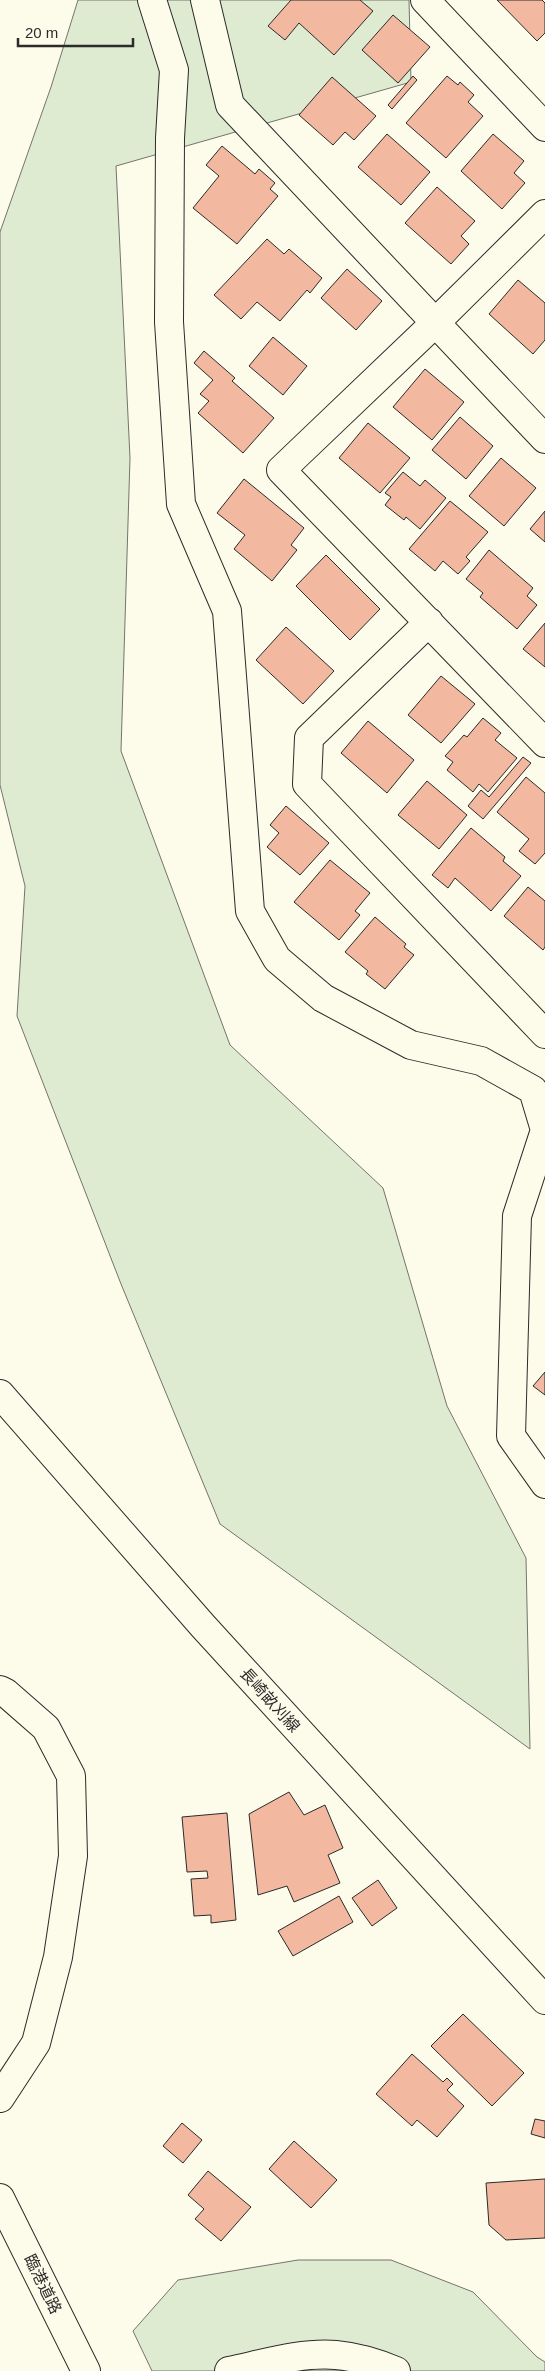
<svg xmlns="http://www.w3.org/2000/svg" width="545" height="2371" font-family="Arial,'Noto Sans JP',sans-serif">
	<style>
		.green { fill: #deebd1; stroke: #74746e }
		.building { fill: #f2b8a0; stroke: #2b2b2b }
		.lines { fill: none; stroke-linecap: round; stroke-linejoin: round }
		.minor-casing { stroke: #2b2b2b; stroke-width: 30 }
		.tertiary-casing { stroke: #2b2b2b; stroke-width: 30 }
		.primary-casing { stroke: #2b2b2b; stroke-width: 30 }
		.minor { stroke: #fdfbea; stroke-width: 28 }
		.tertiary { stroke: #fdfbea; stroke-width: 28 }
		.primary { stroke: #fdfbea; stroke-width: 28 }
		.labels { text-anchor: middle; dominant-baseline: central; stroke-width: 4; stroke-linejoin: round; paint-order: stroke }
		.street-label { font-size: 16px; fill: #2b2b2b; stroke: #fdfbea }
	</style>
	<rect width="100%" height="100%" fill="#fdfbea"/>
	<path class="green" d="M78 0H409L411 82 116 166 130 458 121 751 230 1045 383 1188 447 1406 526 1558 530 1749 220 1524 121 1284 17 1016 25 886 0 785V232L51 87Z
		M298 2260H391L473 2292 537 2357 545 2362V2371H152L133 2331 178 2280Z"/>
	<path class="building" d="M291 0H360L373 11 334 55 299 23 285 40 268 26Z
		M497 0H542L545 3V33L537 41Z
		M393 15 430 47 398 83 362 50Z
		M413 76 417 80 392 109 388 105Z
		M447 76 458 85 460 82 474 95 468 102 483 116 446 158 406 123Z
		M332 77 376 116 354 140 345 132 333 145 299 115Z
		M387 134 430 172 401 205 358 167Z
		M493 134 524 161 514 173 525 183 502 209 461 171Z
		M222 146 255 174 259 169 275 183 270 189 278 196 237 244 193 208 219 176 206 165Z
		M437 187 475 221 461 236 469 244 451 264 405 223Z
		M267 239 284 254 289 249 322 278 310 293 307 290 280 321 257 302 241 319 214 295Z
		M347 269 382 301 356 330 321 298Z
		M518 280 545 303V340L533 354 489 314Z
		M273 337 307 366 283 395 249 366Z
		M204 351 235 378 232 381 274 418 243 453 198 413 209 401 200 394 213 380 194 363Z
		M425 369 464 402 432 440 393 407Z
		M460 417 493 446 466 479 432 450Z
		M368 423 410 458 380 493 339 458Z
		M501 458 536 488 504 526 469 496Z
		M403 472 420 486 425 480 446 498 420 529 406 517 404 520 385 505 391 497 385 493Z
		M244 479 304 528 291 545 297 550 272 581 234 549 245 535 217 513Z
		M450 501 488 532 466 557 470 561 458 574 443 561 435 571 409 549Z
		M545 511V542L530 529Z
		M489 550 533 588 527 596 537 605 517 629 480 597 483 593 466 579Z
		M326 555 380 609 350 640 296 586Z
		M545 623V667L523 649Z
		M286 627 334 671 303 704 256 660Z
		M441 676 475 704 441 743 408 715Z
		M483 718 501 733 495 740 517 758 488 792 479 784 473 792 447 770 453 762 445 756 464 735 467 737Z
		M368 721 414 760 387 793 341 753Z
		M523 757 531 763 483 819 468 806 481 790 489 797Z
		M526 777 545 793V853L535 864 519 851 529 839 497 812Z
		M427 781 467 815 439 849 398 815Z
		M286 806 329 843 300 875 267 847 279 833 270 825Z
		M471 828 505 857 503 861 521 876 491 911 455 878 448 888 432 875Z
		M330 860 370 893 355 911 360 915 339 940 294 902Z
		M528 887 545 901V947L543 950 504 916Z
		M375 917 406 944 404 947 414 955 385 989 366 974 368 971 345 952Z
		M545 1372V1395L533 1386Z
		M289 1792 304 1815 325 1805 343 1848 328 1855 340 1883 294 1902 287 1886 258 1895 249 1814Z
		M227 1813 236 1920 211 1923V1915L194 1916 191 1879 208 1878 207 1871 187 1872 182 1817Z
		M378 1880 397 1908 372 1926 352 1898Z
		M339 1896 353 1922 293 1956 278 1931Z
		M463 2014 524 2073 492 2106 431 2046Z
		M412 2054 443 2082 447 2078 453 2084 447 2090 464 2106 437 2137 417 2120 412 2126 376 2094Z
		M535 2119 545 2121V2138L531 2134Z
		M182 2123 202 2140 183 2163 163 2146Z
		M294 2141 337 2180 311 2208 269 2169Z
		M208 2171 251 2207 221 2241 195 2219 204 2209 188 2195Z
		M545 2179V2238L506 2240 489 2225 486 2183Z"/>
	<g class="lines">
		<defs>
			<path id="minor" d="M152 0 174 70 170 138 169 322 181 504 227 611 250 911 277 959 323 998 411 1045 481 1061 533 1090 545 1130 517 1216 511 1436 545 1484
				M205 0 230 105 545 439
				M425 0 545 127
				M545 214 434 324 281 470 545 743
				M429 622 309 738 307 784 545 1034
				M229 2371C263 2364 301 2352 336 2355 357 2357 377 2363 396 2371"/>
			<path id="tertiary" d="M0 1690 6 1693 46 1728 71 1776 73 1856 58 1957 36 2043 0 2098
				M0 2198 86 2371"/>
			<path id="primary" d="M0 1394 203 1626 545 2000"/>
		</defs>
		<use href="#minor" class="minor-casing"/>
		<use href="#tertiary" class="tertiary-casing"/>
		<use href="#primary" class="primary-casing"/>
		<use href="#minor" class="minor"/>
		<use href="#tertiary" class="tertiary"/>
		<use href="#primary" class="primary"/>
	</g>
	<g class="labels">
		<g class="street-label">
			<text transform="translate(270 1700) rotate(48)">長崎畝刈線</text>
			<text transform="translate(43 2284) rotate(64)">臨港道路</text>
		</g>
	</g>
	<path d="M18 38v8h115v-8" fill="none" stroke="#2b2b2b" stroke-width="2.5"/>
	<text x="25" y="38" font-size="15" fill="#2b2b2b" stroke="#fdfbea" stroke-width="4" paint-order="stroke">20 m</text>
</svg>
